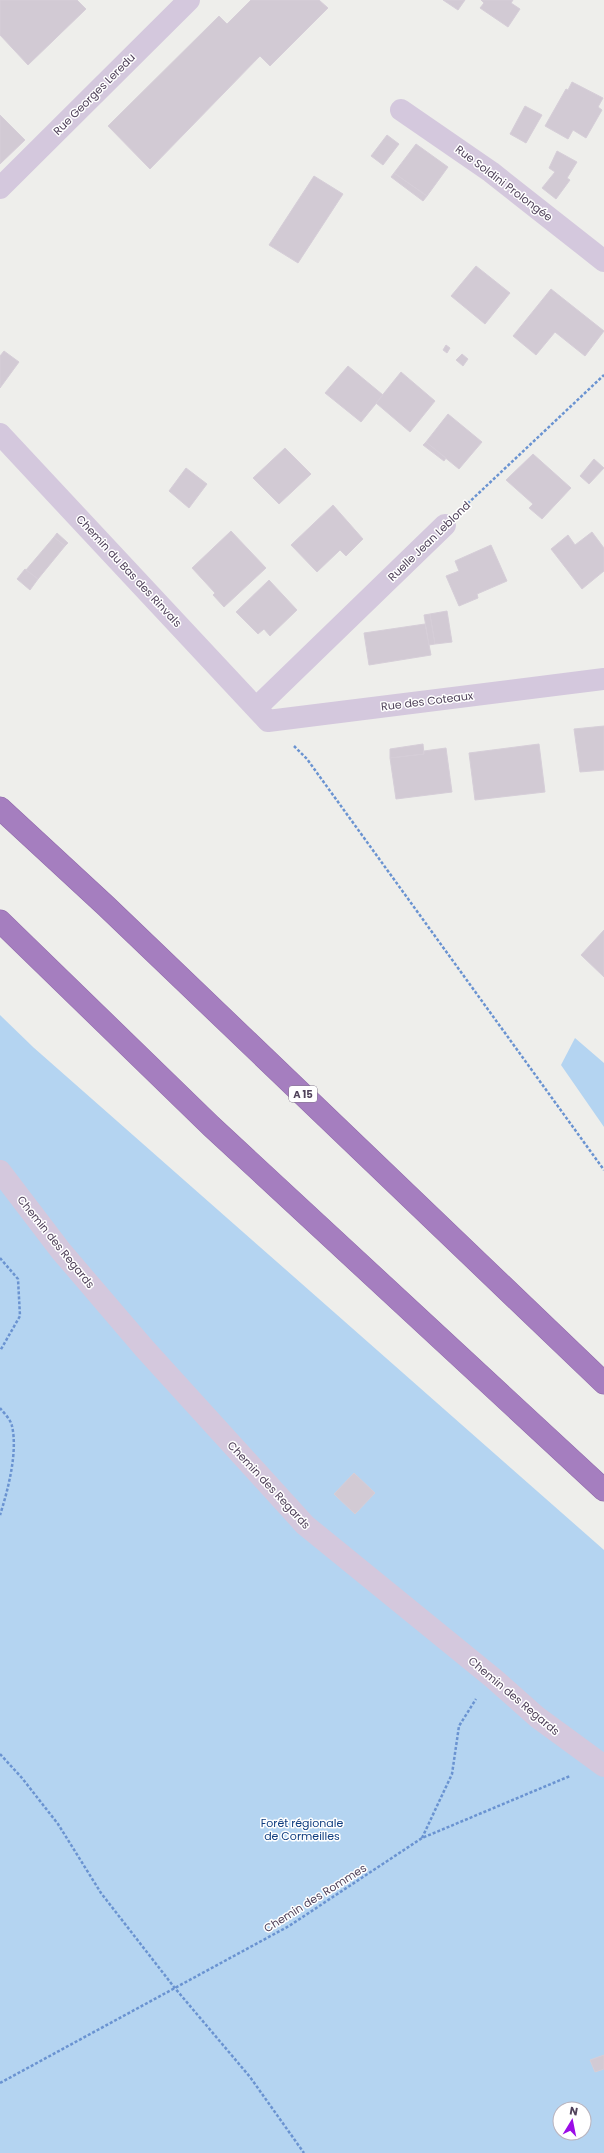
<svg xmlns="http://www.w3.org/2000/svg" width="604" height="2153" font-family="Poppins,sans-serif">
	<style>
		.green { fill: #b4d4f1; fill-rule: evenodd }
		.building { fill: #d2cad4; stroke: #d6ced8 }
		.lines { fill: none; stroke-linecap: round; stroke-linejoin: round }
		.motorway-casing { stroke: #916aab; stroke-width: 23 }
		.path { stroke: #6a93d1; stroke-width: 2.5; stroke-dasharray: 3 2; stroke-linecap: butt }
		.minor { stroke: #d4c8dd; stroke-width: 22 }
		.motorway { stroke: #a57ebf; stroke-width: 22 }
		.labels { text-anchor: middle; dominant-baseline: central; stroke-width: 3; stroke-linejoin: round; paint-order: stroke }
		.shield { fill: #fff; stroke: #847b8c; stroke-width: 1 }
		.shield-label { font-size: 10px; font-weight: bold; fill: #50425a }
		.street-label { font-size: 11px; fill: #50425a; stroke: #fff }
		.park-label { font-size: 11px; fill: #0f3d7f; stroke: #fff }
	</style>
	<rect width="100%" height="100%" fill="#eeeeeb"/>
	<path class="green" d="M0 1015 33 1047 604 1550V2153H0ZM560 2109H584V2133H560Z
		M575 1038 604 1063V1127L561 1065Z"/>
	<path class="building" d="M0 0H77L86 9 28 65 0 35Z
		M251 0H319L328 8 270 66 260 56 150 169 108 126 219 16 227 24Z
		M443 0H465L458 10Z
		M481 0H513L511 3 520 9 508 27 480 8 484 3Z
		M572 82 603 98 598 107 602 110 586 138 573 130 568 139 545 126 566 89 568 90Z
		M525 106 542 115 526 143 510 134Z
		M0 115 25 140 0 164Z
		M387 135 399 144 383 165 371 156Z
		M416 144 448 167 427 196 394 173Z
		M557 151 577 162 567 178 570 180 556 199 542 188 555 172 549 168Z
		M394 173 427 196 423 201 391 177Z
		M314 176 343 194 298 263 269 245Z
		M476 266 510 293 485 324 451 296Z
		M551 289 604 331 585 356 555 332 536 355 513 336Z
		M446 345 450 348 447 353 443 350Z
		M4 351 19 362 0 388V356Z
		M462 354 468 359 463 366 456 360Z
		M348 366 383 395 361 422 325 393Z
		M401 372 435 401 410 432 376 403Z
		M448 414 482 442 459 469 426 442Z
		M426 442 446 458 444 461 423 445Z
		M285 448 311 474 279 504 253 478Z
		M533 454 571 488 542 519 529 508 533 504 506 480Z
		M594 459 604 468 589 484 580 476Z
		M186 468 207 484 189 508 169 491Z
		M333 505 363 539 346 556 340 550 317 572 291 545Z
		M231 531 266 568 224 607 213 595 215 593 192 568Z
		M592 532 604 548V571L582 589 551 549 568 535 575 545Z
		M57 533 68 543 65 546 54 537Z
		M54 537 65 546 38 579 26 570Z
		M491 545 507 581 477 594 478 598 459 606 446 576 459 571 455 561Z
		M25 569 38 579 30 590 17 579Z
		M269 580 297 610 270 636 264 629 258 634 236 612Z
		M447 611 452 642 435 644 430 614Z
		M430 614 435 644 429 645 424 615Z
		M425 624 431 655 369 665 364 633Z
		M604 726V770L580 772 574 729Z
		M423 744 424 754 390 758V749Z
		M539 744 545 792 475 800 469 753Z
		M446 748 452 792 396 799 390 758 424 754V751Z
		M604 930V977L581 955Z
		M354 1473 375 1493 355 1514 334 1494Z
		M604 2055V2069L595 2072 590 2060Z"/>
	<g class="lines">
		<defs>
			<path id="motorway" d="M0 808 106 906 604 1383
				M0 921 211 1126 604 1490"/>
		</defs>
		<use href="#motorway" class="motorway-casing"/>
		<path class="path" d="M464 507 604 375
			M294 746 307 759 604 1170
			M0 1258 18 1279 20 1316 0 1351
			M0 1408C4 1413 11 1420 12 1426 18 1452 8 1490 0 1515
			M0 1754 22 1778 58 1824 101 1893 174 1987 250 2077 304 2153
			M422 1838 452 1774 459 1726 476 1699
			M0 2083 289 1926 422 1838 570 1776"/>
		<path class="minor" d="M401 110 491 172 604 261
			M0 188 189 0
			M0 434 268 721 604 679
			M256 708 445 525
			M0 1171 61 1251 144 1348 305 1525 493 1678 537 1717 604 1766"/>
		<use href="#motorway" class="motorway"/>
	</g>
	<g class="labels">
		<rect class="shield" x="289" y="1086" width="28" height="16" rx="3"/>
		<g class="shield-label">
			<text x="303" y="1094">A 15</text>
		</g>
		<g class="street-label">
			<text transform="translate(94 94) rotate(-45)">Rue Georges Leredu</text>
			<text transform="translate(504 183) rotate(37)">Rue Soldini Prolongée</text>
			<text transform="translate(429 541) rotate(-44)">Ruelle Jean Leblond</text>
			<text transform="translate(129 571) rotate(47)">Chemin du Bas des Rinvals</text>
			<text transform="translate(427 701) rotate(-7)">Rue des Coteaux</text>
			<text transform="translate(56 1242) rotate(51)">Chemin des Regards</text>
			<text transform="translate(269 1485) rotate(47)">Chemin des Regards</text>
			<text transform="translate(514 1696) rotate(40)">Chemin des Regards</text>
			<text transform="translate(315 1898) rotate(-32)">Chemin des Rommes</text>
		</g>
		<g class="park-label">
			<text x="302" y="1823">Forêt régionale<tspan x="302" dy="13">de Cormeilles</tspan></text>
		</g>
	</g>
	<g transform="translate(572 2121) rotate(10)"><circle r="19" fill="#ffffff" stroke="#b9b3bd"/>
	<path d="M0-3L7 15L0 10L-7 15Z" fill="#9b0ce7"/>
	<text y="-6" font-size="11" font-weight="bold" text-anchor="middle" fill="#50425a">N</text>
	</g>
</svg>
